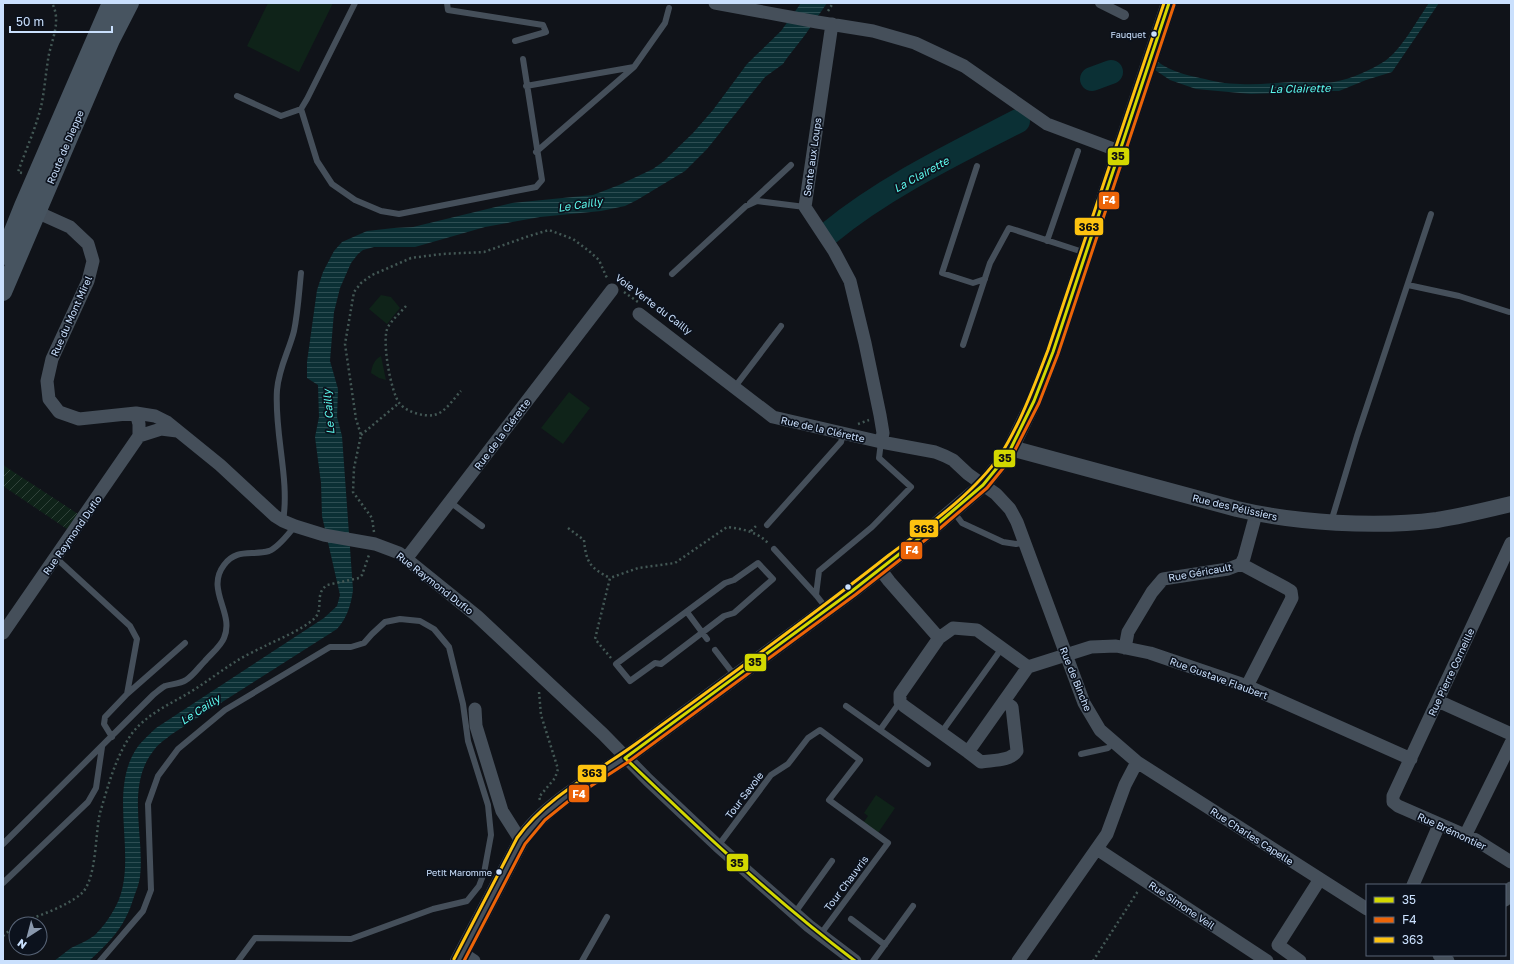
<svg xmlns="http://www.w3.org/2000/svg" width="1514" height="964" font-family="'Golos Text',sans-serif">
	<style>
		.park { fill: #0f2319 }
		.garden { fill: url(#garden-furrows) }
		.water { fill: url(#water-rules) }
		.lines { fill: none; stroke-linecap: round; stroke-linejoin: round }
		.river { stroke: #0b3035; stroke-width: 24 }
		.path { stroke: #435855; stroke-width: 2.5; stroke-dasharray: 2 3; stroke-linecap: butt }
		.service { stroke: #454f5a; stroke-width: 6 }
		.pedestrian { stroke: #454f5a; stroke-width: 10 }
		.minor { stroke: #454f5a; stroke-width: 13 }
		.tertiary { stroke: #454f5a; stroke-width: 16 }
		.secondary { stroke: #475460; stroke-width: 18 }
		.bus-1-casing { stroke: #0c121d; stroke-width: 6 }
		.bus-2-casing { stroke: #0c121d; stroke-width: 6 }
		.bus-3-casing { stroke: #0c121d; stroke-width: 6 }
		.bus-1 { stroke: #d3d800; stroke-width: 3 }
		.bus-2 { stroke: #ec6408; stroke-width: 3 }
		.bus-3 { stroke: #fdc210; stroke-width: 3 }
		.bus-dot { fill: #cae0fd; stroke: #0c121d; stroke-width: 1.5 }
		.labels { text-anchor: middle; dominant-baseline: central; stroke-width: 3.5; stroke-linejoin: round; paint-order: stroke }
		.bus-label { font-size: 9px; fill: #cae0fd; stroke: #0c121d; text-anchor: end }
		.street-label { font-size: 10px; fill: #cae0fd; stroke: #0c121d }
		.water-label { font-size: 11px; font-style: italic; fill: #5cf9ed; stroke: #0c121d }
		.line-badge { stroke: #0c121d; stroke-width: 1.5 }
		.badge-label { font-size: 11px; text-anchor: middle; font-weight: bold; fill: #fff }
		.pale-badge-label { font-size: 11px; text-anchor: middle; font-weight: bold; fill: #111 }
	</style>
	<defs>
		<pattern id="garden-furrows" width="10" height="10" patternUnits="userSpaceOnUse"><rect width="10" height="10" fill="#0f2319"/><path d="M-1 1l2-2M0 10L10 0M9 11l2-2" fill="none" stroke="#31433b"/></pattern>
		<pattern id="water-rules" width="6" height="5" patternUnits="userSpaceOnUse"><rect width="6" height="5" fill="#0b3035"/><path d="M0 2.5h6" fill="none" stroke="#2d4e53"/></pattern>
	</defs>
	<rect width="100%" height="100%" fill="#101319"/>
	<path class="park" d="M268 3H333L299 72 247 46Z
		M381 295 391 297 400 308 387 324 369 309Z
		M381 356 386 380 379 378 371 373C372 366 374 360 381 356Z
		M569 392 590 408 563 444 541 428Z
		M876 795 895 808 878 833 863 823 868 816 864 813Z"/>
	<path class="garden" d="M3 465 78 514 67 529 3 486Z"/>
	<path class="water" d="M801 3H827L805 35 787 58 783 64 765 77 707 149 685 171 637 200 625 206 601 211 540 217 485 227 415 247H374L363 250 358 254 351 263 340 288 334 312 332 336 330 361 338 389 337 417 342 436 353 590C351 605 347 618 337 629L172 734C166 739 159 743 154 750 125 786 145 836 140 877 139 883 137 889 135 894 132 902 130 910 126 917 118 934 103 948 89 961H54C60 957 65 952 71 948 79 944 89 940 95 935 101 929 108 920 112 913 144 865 103 793 139 745 144 739 150 734 156 728L324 618 337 606 340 595 322 516 321 483 315 437 319 417 318 385 307 378V362L317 290 323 272 334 251 342 242 367 231 394 228 413 227 512 203 593 195 619 185 653 169 664 161 693 133 713 110 747 64 781 31Z
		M1429 3H1439L1392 72 1366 80 1339 91H1294L1276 93 1251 94 1196 89 1170 80 1155 70 1158 62C1171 71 1185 75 1200 78 1213 81 1226 84 1240 84 1257 85 1274 83 1291 82 1306 81 1320 84 1334 82 1351 79 1371 70 1385 61 1402 49 1417 20 1429 3Z"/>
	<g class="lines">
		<path class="river" d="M1092 79 1111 72
			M829 233C885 187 954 154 1018 121"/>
		<path class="path" d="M828 11 833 3
			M22 173 18 172C26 149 37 126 42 102 45 86 46 70 49 54 53 37 61 20 52 3
			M624 292 638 302
			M406 306C400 313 392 320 388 327 381 339 391 394 400 404 407 412 424 417 434 415 445 413 454 398 461 391
			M858 424 869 420
			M361 435 399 403
			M568 528 584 540C586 562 590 568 610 578
			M751 531 758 524
			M374 532 372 518 353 492 354 468 361 435 356 419 345 344 354 292 361 283 372 275 411 258 442 254 484 252 529 236 549 230 573 239 589 251 599 260 606 276 608 279
			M611 658 595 639 610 578 638 568 675 563 727 527C742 529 756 531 768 543
			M539 692 541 715 558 769 555 778 539 797 540 800
			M18 924C37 916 66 907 81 894 97 880 95 833 100 813 108 786 116 755 133 732 148 714 168 705 187 694 204 684 219 672 235 662 244 656 255 651 265 646 281 638 302 630 315 618 324 608 314 594 327 585L359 578 362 575 369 555
			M3 936 16 925
			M1093 961 1138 891"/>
		<path class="service" d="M447 3 448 10 543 25 546 32 515 41
			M634 67 665 23 669 8
			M526 86 634 67 536 152
			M237 96 281 116 301 109 307 99 355 3
			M301 109 317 161 332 184 355 200 381 211 399 214 536 187 542 180 523 59
			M977 166 942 273 973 283 985 279
			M750 203 791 165
			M1047 241 1078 151
			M672 274 746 206 757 201 805 207
			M1408 285 1459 296 1509 312
			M963 345 990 263 1009 228 1086 253
			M734 388 781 326
			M450 502 482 526
			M953 511 962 523 1003 542 1016 544 1025 542
			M283 521C290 479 274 433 277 390 279 367 289 351 294 331 298 312 299 292 301 273
			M1331 522 1357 436 1431 214
			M767 525 841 442 843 434
			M774 549 816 595 827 609
			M56 558 130 626 137 639 127 694 105 717 104 724 112 737
			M758 563 773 579 734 613 724 616 661 664 655 663 630 681 616 664 725 583 734 580Z
			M816 595 819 571 872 527 911 487 879 458 881 442
			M687 612 707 639
			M715 650 735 676
			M127 694 185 643
			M846 706 928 764
			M880 730 900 702
			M941 733 1002 648
			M1081 754 1108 748 1114 742
			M3 844 153 695C157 692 161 688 165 686 171 684 180 684 186 680 193 676 199 667 205 661 211 654 221 646 224 638 235 613 205 590 224 565 237 548 251 556 269 551 279 547 288 534 295 526
			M718 846 771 775 788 764 808 738 820 730 860 760 829 800 888 843 820 935
			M3 883 88 802 96 788 102 747
			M794 914 832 861
			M851 919 885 945
			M100 961 143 911 151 890 148 804 158 776 178 749 225 710 330 647H351L364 643 372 634 385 622 400 619 420 621 434 629 449 647 463 704 468 741 488 805 491 835 484 873 479 886 467 901 433 909 351 939 255 938 238 961
			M582 961 607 917
			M873 961 913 906"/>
		<path class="pedestrian" d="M1100 3 1124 15"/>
		<path class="minor" d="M715 3 817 22 873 31 915 43 964 66 1047 124 1119 151
			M832 24 805 207 834 251 850 281 865 343 880 415 883 433 881 442
			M30 209 70 227 88 244 93 261 88 281 52 359 47 381 49 399 59 412 79 419 136 413 155 416 167 422 220 465 275 516 283 521 295 526 324 535 375 544 399 553 477 616 603 734 648 780 718 846 809 926 855 961
			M639 314 773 417 881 442 935 452 945 456 953 460 968 474 996 494 1010 509 1017 522 1084 703 1100 730 1137 762 1367 909
			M136 413 139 424V436
			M1511 543 1393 796V802L1398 806 1476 840 1511 862
			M406 559 612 290
			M1241 564 1286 588 1291 591 1292 598 1247 686
			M880 569 889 581 939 638
			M3 633 139 436 161 429 177 431
			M1125 648 1128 632 1152 592 1163 579 1228 569 1241 564 1244 558 1256 514
			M1028 667 977 630 953 628 939 638 900 694V702L904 706 968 752 1028 667 1091 647 1116 646 1150 653 1247 686 1411 759
			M1438 701 1511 734
			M475 709 476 726 502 811 521 841
			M968 752 981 762C993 760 1011 761 1017 751L1012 707 1004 701
			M1465 836 1511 743
			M1097 849 1267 961
			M1413 885 1439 825
			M1505 900 1511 888
			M462 953 474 961
			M1439 955 1448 961
			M1018 961 1107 834 1125 785 1137 762
			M1300 961 1278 945 1320 879"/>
		<path class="tertiary" d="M1011 448 1237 509C1296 523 1376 528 1437 520 1462 516 1486 510 1511 504
			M458 961 521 841C542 807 592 779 625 758L852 591 935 526 983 485 1005 458 1011 448 1034 401 1053 352 1169 3"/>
		<path class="secondary" d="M3 256 23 206 111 3
			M3 292 100 65 111 40 130 3"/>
		<defs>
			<path id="bus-1" d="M625 758 852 591 935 526 983 485 1005 458 1011 448 1034 401 1053 352 1169 3
				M625 758C699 829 773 899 855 961"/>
			<path id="bus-2" d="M464 961 525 844 545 820 571 799 628 762 855 595 938 530 987 488 1009 461 1015 450 1039 403 1058 354 1174 5"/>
			<path id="bus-3" d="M454 959 517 838C548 795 596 773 637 743 722 681 807 620 889 555 926 527 975 493 1001 454 1007 445 1012 435 1017 425 1029 401 1038 376 1048 350L1164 3"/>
		</defs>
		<use href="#bus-1" class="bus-1-casing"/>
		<use href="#bus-2" class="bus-2-casing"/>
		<use href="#bus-3" class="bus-3-casing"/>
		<use href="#bus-1" class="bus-1"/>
		<use href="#bus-2" class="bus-2"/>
		<use href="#bus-3" class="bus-3"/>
	</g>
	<g class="bus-dot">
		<circle cx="1154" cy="34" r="3.5"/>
		<circle cx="848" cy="587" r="3.5"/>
		<circle cx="499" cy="872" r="3.5"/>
	</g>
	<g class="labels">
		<g class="bus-label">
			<text x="1146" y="34">Fauquet</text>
			<text x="492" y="872">Petit Maromme</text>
		</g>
		<g class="street-label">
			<text transform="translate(65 147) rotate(-67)">Route de Dieppe</text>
			<text transform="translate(812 157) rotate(-82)">Sente aux Loups</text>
			<text transform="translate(654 304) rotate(37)">Voie Verte du Cailly</text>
			<text transform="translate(71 316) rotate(-66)">Rue du Mont Mirel</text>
			<text transform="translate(823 429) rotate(13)">Rue de la Clérette</text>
			<text transform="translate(502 434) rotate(-53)">Rue de la Clérette</text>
			<text transform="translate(1235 507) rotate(13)">Rue des Pélissiers</text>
			<text transform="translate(72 535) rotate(-55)">Rue Raymond Duflo</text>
			<text transform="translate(1200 572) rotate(-10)">Rue Géricault</text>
			<text transform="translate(435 583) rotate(38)">Rue Raymond Duflo</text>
			<text transform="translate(1451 672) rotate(-65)">Rue Pierre Corneille</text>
			<text transform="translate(1219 678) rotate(20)">Rue Gustave Flaubert</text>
			<text transform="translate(1076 679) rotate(68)">Rue de Binche</text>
			<text transform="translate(744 795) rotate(-53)">Tour Savoie</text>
			<text transform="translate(1452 831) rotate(25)">Rue Brémontier</text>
			<text transform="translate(1252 836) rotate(33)">Rue Charles Capelle</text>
			<text transform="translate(846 883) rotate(-53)">Tour Chauvris</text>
			<text transform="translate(1182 905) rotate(34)">Rue Simone Veil</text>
		</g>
		<g class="water-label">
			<text transform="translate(1300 88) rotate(-1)">La Clairette</text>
			<text transform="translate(921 174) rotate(-29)">La Clairette</text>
			<text transform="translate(580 204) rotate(-9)">Le Cailly</text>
			<text transform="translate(328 412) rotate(-95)">Le Cailly</text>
			<text transform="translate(200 709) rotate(-33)">Le Cailly</text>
		</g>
	</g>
	<g class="line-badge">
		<rect x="1107" y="147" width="23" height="19" rx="4" fill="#d3d800"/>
		<rect x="1098" y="191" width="22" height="19" rx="4" fill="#ec6408"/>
		<rect x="1074" y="217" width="30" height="19" rx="4" fill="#fdc210"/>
		<rect x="993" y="449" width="23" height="19" rx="4" fill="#d3d800"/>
		<rect x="909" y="519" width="30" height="19" rx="4" fill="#fdc210"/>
		<rect x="900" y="541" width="23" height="19" rx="4" fill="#ec6408"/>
		<rect x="744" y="653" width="23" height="19" rx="4" fill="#d3d800"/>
		<rect x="577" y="764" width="30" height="19" rx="4" fill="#fdc210"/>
		<rect x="568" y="784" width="22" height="19" rx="4" fill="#ec6408"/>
		<rect x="726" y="853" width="23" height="19" rx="4" fill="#d3d800"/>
	</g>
	<g class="badge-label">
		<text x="1109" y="204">F4</text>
		<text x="912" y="554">F4</text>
		<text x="579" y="798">F4</text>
	</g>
	<g class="pale-badge-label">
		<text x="1118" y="160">35</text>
		<text x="1089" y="231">363</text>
		<text x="1005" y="462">35</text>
		<text x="924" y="533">363</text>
		<text x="755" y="666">35</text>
		<text x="592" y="777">363</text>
		<text x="737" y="867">35</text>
	</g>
	<rect width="1514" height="964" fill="none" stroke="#cae0fd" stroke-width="8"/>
	<rect x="1366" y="884" width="140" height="72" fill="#0c121d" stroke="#586477"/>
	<rect x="1374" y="897" width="20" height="6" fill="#d3d800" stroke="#586477"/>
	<text x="1402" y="904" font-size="12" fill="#cae0fd">35</text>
	<rect x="1374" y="917" width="20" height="6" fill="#ec6408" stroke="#586477"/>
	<text x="1402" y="924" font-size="12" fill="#cae0fd">F4</text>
	<rect x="1374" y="937" width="20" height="6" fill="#fdc210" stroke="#586477"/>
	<text x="1402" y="944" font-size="12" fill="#cae0fd">363</text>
	<g transform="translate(28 936) rotate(216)"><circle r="19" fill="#0c121d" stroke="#586477"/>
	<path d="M0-3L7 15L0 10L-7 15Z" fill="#8998ad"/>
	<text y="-6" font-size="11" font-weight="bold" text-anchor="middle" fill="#cae0fd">N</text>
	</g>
	<path d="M10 26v6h102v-6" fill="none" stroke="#cae0fd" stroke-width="2"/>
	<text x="16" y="26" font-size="12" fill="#cae0fd" stroke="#0c121d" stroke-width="3" paint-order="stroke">50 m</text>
</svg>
